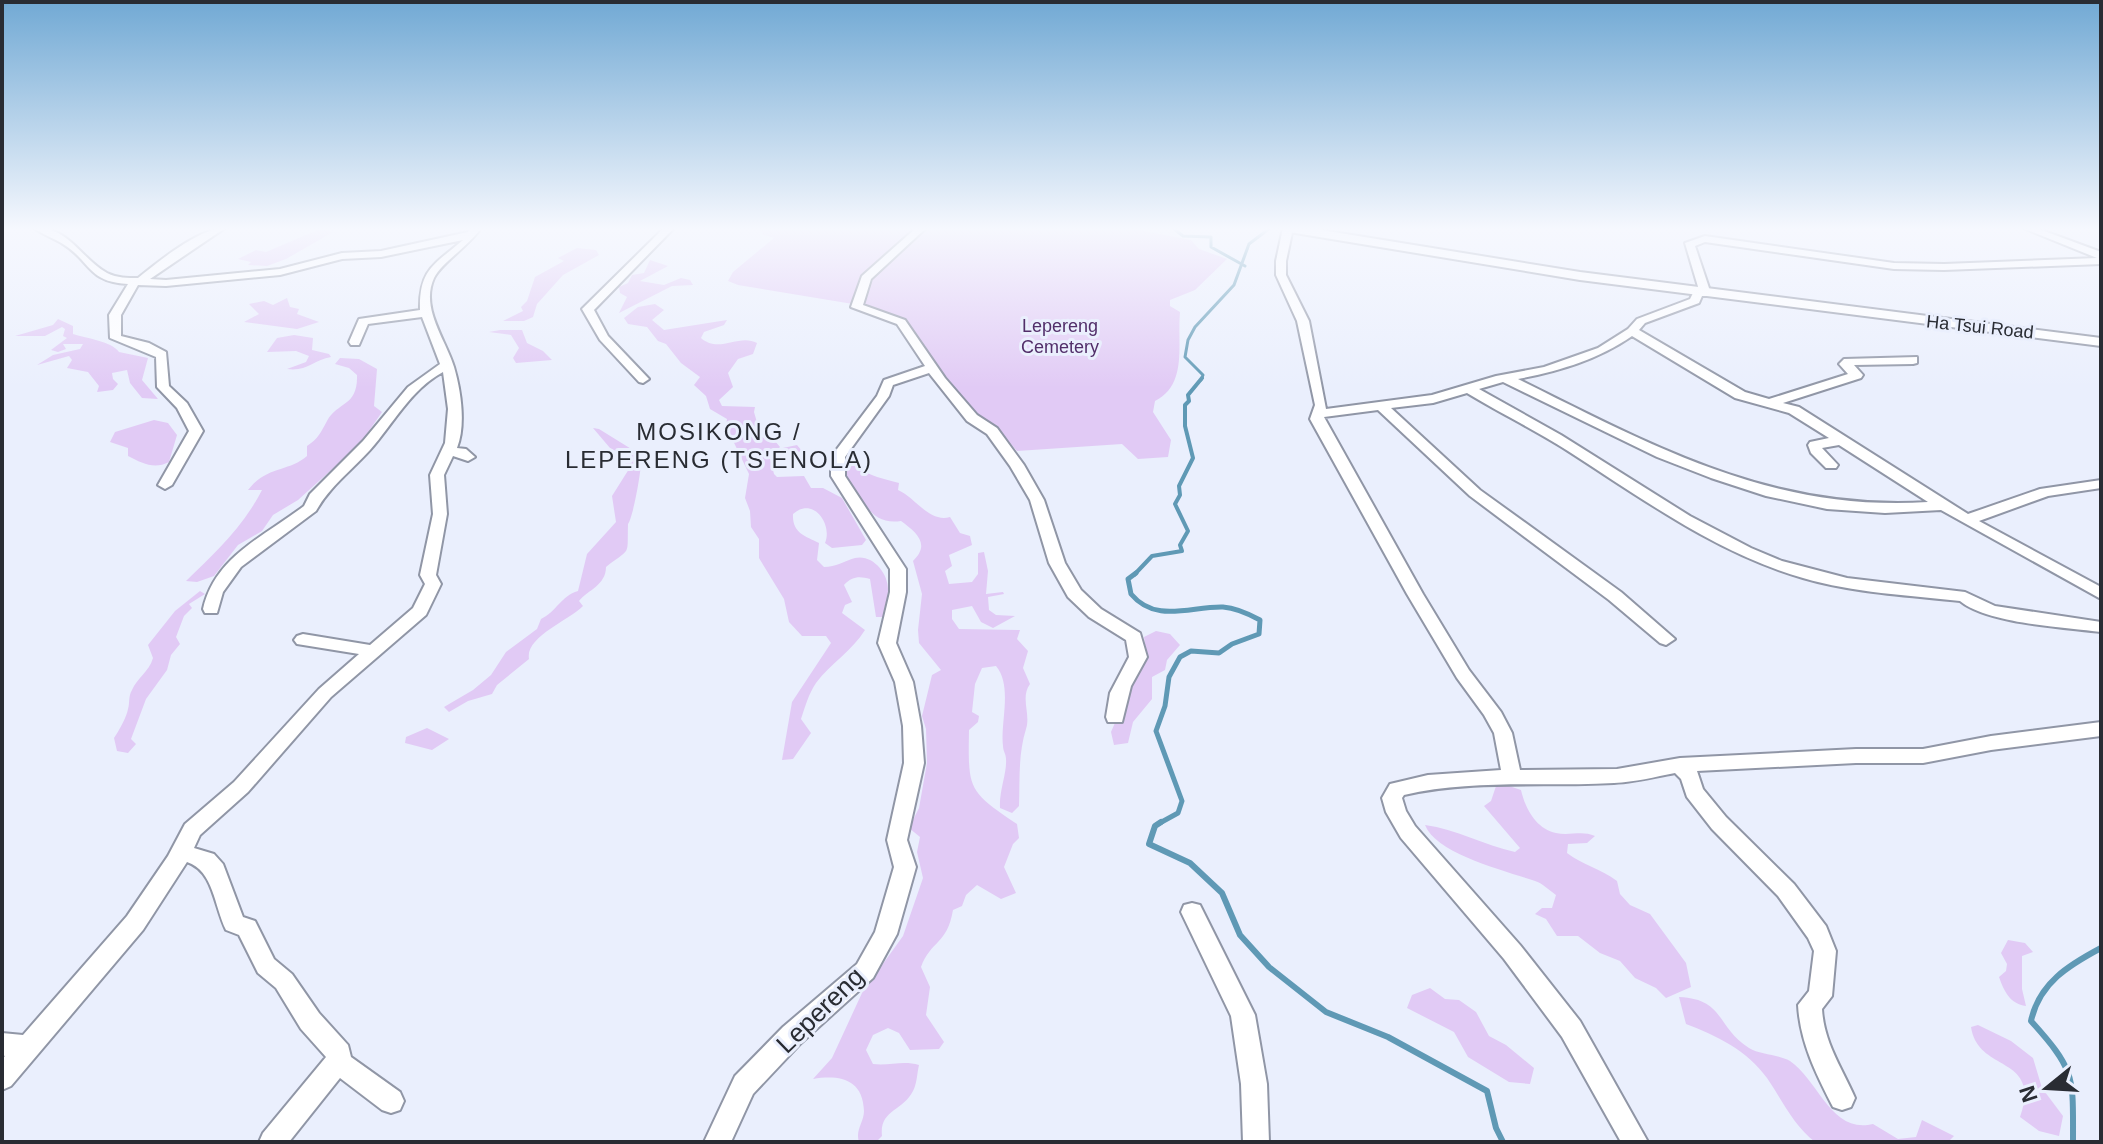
<svg xmlns="http://www.w3.org/2000/svg" width="2103" height="1144" font-family="Helvetica,sans-serif">
	<style>
		.green { fill: #e1caf5 }
		.lines { fill: none; stroke-linecap: round; stroke-linejoin: round }
		.stream-far3 { stroke: #5f99b5; stroke-width: 3 }
		.stream-far2 { stroke: #5f99b5; stroke-width: 4 }
		.stream-far1 { stroke: #5f99b5; stroke-width: 5 }
		.stream { stroke: #5f99b5; stroke-width: 6 }
		.minor-casing { stroke: #9096a6; stroke-width: 4 }
		.tertiary-casing { stroke: #9096a6; stroke-width: 4 }
		.minor { fill: #fff; fill-rule: evenodd }
		.tertiary { fill: #fff; fill-rule: evenodd }
		.labels { text-anchor: middle; dominant-baseline: central; stroke-width: 6; stroke-linejoin: round; paint-order: stroke }
		.far-park-label { font-size: 18px; fill: #522f6a; stroke: #eaeffd }
		.far-street-label { font-size: 18px; fill: #292c33; stroke: #eaeffd }
		.neighbourhood-label { font-size: 24px; letter-spacing: 2px; fill: #292c33; stroke: #eaeffd }
		.near-street-label { font-size: 26px; fill: #292c33; stroke: #eaeffd }
	</style>
	<rect width="100%" height="100%" fill="#eaeffd"/>
	<path class="green" d="M757 228H1129L1191 240 1199 249 1227 259 1195 290 1170 300V306L1180 312C1177 344 1188 384 1155 401L1153 412 1171 440 1168 457 1138 459 1122 444 1017 451 993 424 983 421 938 369 914 330 901 318 859 305 738 285 728 281 733 272 774 238 764 235Z
		M320 229 333 232 286 259 267 266 248 265 251 262 238 259 256 250 266 252Z
		M577 248 596 250 599 255 563 275 537 304 533 317 524 321H503L523 311 521 307 527 301 535 277 564 261 558 258Z
		M650 260 668 266 640 281 664 285 681 278 690 280 693 285 672 286 619 313 627 297 620 293 619 287 628 283 632 275 644 273Z
		M287 298 290 307 299 309 297 314 319 322 297 329 244 322 259 314 249 304 264 301 273 305Z
		M655 304 664 310 652 320 664 330 727 320 724 325 704 332 701 338C719 354 739 333 757 343L753 354 738 359 728 373 733 387 719 400 722 406 755 407 754 412 758 426 752 429 756 435 775 441 780 447 778 449 797 445 802 451 770 458 774 474 777 477 804 476 811 488H823L842 498 866 540 862 545 832 548 825 543C833 524 813 496 793 514 792 533 805 536 819 543L817 560 824 567C836 567 844 561 855 558 873 554 889 574 888 591 888 599 884 607 883 617H876L870 579C860 576 852 576 844 585L852 602 845 605 842 613 865 630C852 651 831 663 816 683 809 693 805 707 801 719L811 733 793 759 782 760 792 702 831 643 826 636H802L789 622 784 599 759 558V539L751 527 750 511 745 498 749 474 726 426 727 419 710 409 706 396 694 385 700 377 681 363 666 344 658 341 647 327 628 324 624 318 638 307Z
		M58 319 73 326V334C85 338 111 341 119 352L148 358 142 380 158 399 142 398 130 383 127 370 112 373 113 379 118 384 113 390 97 392 99 386 88 372 67 368 72 360 69 356 37 365 53 355 80 349 83 344H63L66 349 58 352 51 350 67 338 63 336 65 329 62 327 45 336H15L53 325Z
		M500 330H522L527 343 543 351 552 360 516 363 513 358 519 348 511 335 489 332Z
		M294 335 313 338 312 350 329 354 331 357C314 360 306 372 287 369L306 362 309 356 296 351 267 352 277 338Z
		M340 358 359 359 377 369 374 406 382 412 360 444 298 500 273 515 262 531 238 545 214 576 197 582 186 581C215 553 243 527 262 490H248C266 466 289 472 307 456V446C318 439 321 432 327 421 338 401 358 407 357 375L349 368 335 364Z
		M154 420 168 423 177 435 169 462C154 470 142 463 128 456V448L110 442 115 432Z
		M593 428 599 429 641 455C643 464 633 518 628 524 627 557 632 547 606 567 606 585 588 590 579 601L583 606C568 621 525 637 529 659L497 685 492 694 468 701 449 712 444 707 473 690 491 675 506 652 537 629 541 619C556 612 561 596 578 591L587 554 616 522 612 496 629 469 618 452 610 448Z
		M847 452 853 454C859 476 879 477 899 483L898 490C915 497 929 523 950 517L960 533 970 536 972 545 949 555 952 566 945 571 949 584 972 582 978 574V553L984 552 988 571 986 594 1003 592 1004 594 988 597 989 610 996 615 1015 616 993 628 981 622 972 606 952 610V619L959 629 1020 630 1017 639 1028 651 1023 668 1030 684C1020 698 1031 714 1026 729 1018 755 1020 779 1019 806L1012 813 1000 808C999 790 1007 774 1006 759 1006 754 1003 751 1003 746 1000 723 1013 686 996 666L982 668 975 684 972 712 979 716 978 722 969 730C968 790 968 791 1017 824L1019 838 1013 844 1004 867 1016 893 1001 899 977 885 966 895 962 906 953 910C947 945 931 940 921 967L930 987 926 1015 944 1042 939 1049 910 1050 899 1033 888 1028 873 1035 866 1050 873 1064C890 1066 903 1060 919 1065 917 1073 917 1084 913 1091 903 1111 879 1110 882 1136L876 1142H859C855 1130 864 1122 864 1111 863 1078 838 1075 813 1079L832 1058 862 993 903 936 923 878 917 852 920 837 909 828 919 808 927 763 926 729 922 716 932 675 941 670 919 643 918 630 922 594 913 561C931 544 916 532 901 521 866 526 863 493 843 474Z
		M200 591 205 594 189 604 192 608 184 616 176 637 180 644 171 655 167 670 146 699 131 739 136 744 128 753 117 751 114 738C119 731 127 716 128 709 130 703 128 697 132 690 137 678 149 672 153 658L148 645 175 611Z
		M1156 631 1170 634 1180 645 1167 660 1165 670 1152 677V699L1133 722 1128 743 1114 745 1111 732 1146 651 1144 637Z
		M427 728 449 739 432 750 405 743 406 737Z
		M1496 786H1509L1521 790C1525 808 1536 829 1556 833 1570 836 1582 830 1595 836L1587 843 1568 844 1567 853C1583 865 1601 869 1617 881L1620 894 1630 905 1650 914 1686 963 1691 987 1666 998 1656 988 1635 978 1620 961 1600 953 1578 936H1557L1546 919 1535 914 1542 908H1552L1556 895C1549 890 1542 883 1535 881 1506 871 1436 854 1425 825 1456 829 1484 845 1515 852L1520 848 1484 806 1491 801Z
		M2008 940 2025 943 2033 952 2022 956V989L2026 1006C2010 1004 2004 991 1999 977L2006 971 2007 964 2001 953Z
		M1430 988 1445 999 1459 1000 1476 1012 1489 1036 1506 1045 1534 1068 1530 1084 1509 1082 1468 1057 1454 1032 1407 1008 1412 995Z
		M1679 997C1725 999 1716 1027 1749 1048 1760 1055 1778 1054 1790 1061 1819 1081 1831 1134 1873 1124L1898 1139 1916 1137 1922 1120 1954 1136 1948 1142H1815C1794 1126 1782 1100 1767 1078 1747 1050 1717 1036 1686 1024Z
		M1978 1025 2011 1041 2033 1058 2042 1088 2063 1116 2059 1136 2039 1131 2020 1117C2042 1054 1978 1074 1971 1027Z"/>
	<g class="lines">
		<path class="stream-far3" d="M1173 228 1183 236 1211 237V247L1245 266
			M1201 380 1203 375 1185 357 1188 340 1195 327 1234 285 1249 244 1270 228"/>
		<path class="stream-far2" d="M1134 575 1152 556 1182 551 1180 545 1188 531 1175 504 1180 495 1179 486 1193 458 1185 426V405L1189 401 1188 395 1202 378"/>
		<path class="stream-far1" d="M1136 573 1128 579 1131 594C1156 624 1191 606 1223 607 1237 608 1249 614 1260 620L1259 634 1232 644 1219 653 1191 651 1180 657 1169 677 1165 706 1156 731 1182 801 1178 813 1158 824"/>
		<path class="stream" d="M1161 822 1155 826 1149 844 1190 863 1222 893 1240 935 1269 967 1326 1012 1388 1037 1487 1091 1496 1128 1503 1142
			M2073 1142C2073 1076 2076 1071 2031 1021 2039 983 2069 965 2101 948"/>
		<defs>
			<path id="minor" d="M34 228C69 226 81 259 107 273 117 278 128 278 138 278 158 262 199 228 225 228L150 279 166 280 280 269 342 253 381 251 468 232 471 228H481C469 246 441 263 434 278 420 308 446 340 454 367 461 391 466 425 457 448L466 449 475 457 468 461 453 456 444 475 447 514 436 575 441 584 426 615 331 697 248 792 200 835 194 848 214 854 223 864 243 917 255 921 274 959 292 974 319 1013 348 1045 351 1057 400 1092 404 1101 400 1110 391 1113 382 1110 340 1078 289 1142H259L263 1133 326 1057 301 1029 276 988 258 973 239 935 226 930C214 906 214 871 187 862L143 930 11 1086 2 1090V1059L5 1056 2 1055V1033L23 1035 127 916 168 856 185 824 234 782 319 689 359 654 297 644 294 640 297 636 303 634 370 645 413 608 425 584 420 575 433 514 430 475 445 443 448 409 443 372C411 389 393 424 370 450 351 471 329 487 316 511L241 567 223 592 217 613H205L203 609C215 556 265 536 304 506L310 494 363 441 408 387 440 364 422 317 368 324 359 345H351L349 342 359 319 420 310C419 269 434 265 463 240L381 257 342 259 280 275 166 286 138 285 121 315V336L149 343 166 352 169 386 187 403 203 431 172 485 165 489 158 485 189 431 177 408 157 387 156 357 110 338 109 315 128 284C87 282 91 261 63 244 54 238 43 235 34 228Z
				M664 228H674L594 310 608 336 649 379 643 383 639 382 600 340 582 309Z
				M916 228H926L871 279 863 305 905 320 945 378 977 415 997 428 1024 465 1044 500 1065 563 1081 590 1101 609 1140 633 1147 657 1131 686 1122 722H1108L1106 717 1110 693 1129 657 1126 640 1089 617 1068 597 1049 563 1030 500 1010 466 987 434 967 421 929 373 893 385 889 396 845 457V476L906 569V592L896 643 913 682 921 726 924 763 907 840 916 867 897 934 873 978 801 1043 753 1094 731 1142H704L735 1076 783 1027 857 964 875 932 894 867 887 840 904 763 903 726 895 682 878 643 890 592V569L831 476V457L877 396 884 380 925 366 897 324 851 307 862 276Z
				M1283 228H1293L1286 261V275L1309 321 1326 409 1432 395 1496 376 1544 367 1598 348 1628 329 1637 319 1690 299 1694 291 1699 290 1685 243 1705 236 1894 263 1944 264 2097 258 2023 228H2036L2101 252V264L1944 270 1894 269 1705 242 1695 246 1711 294 1710 296H1702L1699 303 1645 323 1639 330 1745 392 1769 399 1848 374 1839 364 1844 359 1917 357V363L1913 364 1854 365 1863 375 1861 378 1783 403 1799 407 1968 514 2040 489 2101 480V488L2048 496 1979 521 2101 587V599L1941 510 1885 513 1827 509 1766 496 1711 478 1657 457 1503 382 1479 389 1561 435 1690 516 1751 548 1782 561 1847 578 1965 592 1995 606 2101 622V632C2064 627 1988 624 1960 601 1908 595 1854 593 1803 578 1716 553 1643 499 1568 451 1535 430 1500 413 1467 393L1433 403 1391 408 1480 490 1621 592 1675 639 1666 645 1660 643 1609 600 1470 496 1378 410 1324 417 1423 594 1469 670 1501 712 1512 733 1520 770 1617 769 1680 758 1856 749H1923L1991 736 2101 722V736L1991 750 1923 763H1856L1697 771 1703 789 1726 817 1794 884 1826 926 1836 951 1832 996 1822 1009C1824 1043 1842 1068 1855 1098L1851 1107 1842 1110 1833 1107C1816 1074 1800 1042 1798 1005L1809 991 1814 951 1808 938 1778 896 1712 829 1687 797 1681 779 1675 773C1655 777 1635 782 1614 783 1544 787 1473 779 1404 795L1402 798 1406 811 1415 826 1520 945 1580 1021 1648 1142H1621L1562 1037 1504 959 1401 838 1386 812 1382 798 1390 784 1428 775 1501 770 1494 733 1484 715 1457 678 1407 594 1310 419 1315 405 1297 321 1276 275V261ZM1632 336 1735 398 1789 413 1829 438 1810 442 1808 445 1811 453 1826 468H1836L1838 465 1822 448 1839 445 1928 502C1772 512 1653 446 1518 379 1559 371 1597 360 1632 336Z
				M1192 903 1200 905 1255 1015 1267 1084 1269 1142H1243L1241 1084 1231 1016 1181 912 1184 905Z"/>
			<path id="tertiary" d="M1283 228H1309L1580 272 2101 338V346L1580 280 1289 232Z"/>
		</defs>
		<use href="#minor" class="minor-casing"/>
		<use href="#tertiary" class="tertiary-casing"/>
		<use href="#minor" class="minor"/>
		<use href="#tertiary" class="tertiary"/>
	</g>
	<linearGradient id="sky" x2="0" y2="1"><stop stop-color="#71a9d4"/><stop offset="0.59" stop-color="#f6f8fe"/><stop offset="1" stop-color="#f6f8fe" stop-opacity="0"/></linearGradient>
	<rect width="2103" height="388" fill="url(#sky)"/>
	<g class="labels">
		<g class="far-park-label">
			<text x="1060" y="326">Lepereng<tspan x="1060" dy="21">Cemetery</tspan></text>
		</g>
		<g class="far-street-label">
			<text transform="translate(1980 327) rotate(6)">Ha Tsui Road</text>
		</g>
		<g class="neighbourhood-label">
			<text x="719" y="431">MOSIKONG /<tspan x="719" dy="28">LEPERENG (TS'ENOLA)</tspan></text>
		</g>
		<g class="near-street-label">
			<text transform="translate(820 1010) rotate(-44)">Lepereng</text>
		</g>
	</g>
	<rect width="2103" height="1144" fill="none" stroke="#292c33" stroke-width="8"/>
	<g transform="translate(2047 1088) rotate(252)" stroke="#eaeffd" stroke-width="6" paint-order="stroke">
	<path d="M0-6L14 30L0 20L-14 30Z" fill="#292c33"/>
	<text y="-12" font-size="22" font-weight="bold" text-anchor="middle" fill="#292c33">N</text>
	</g>
</svg>
